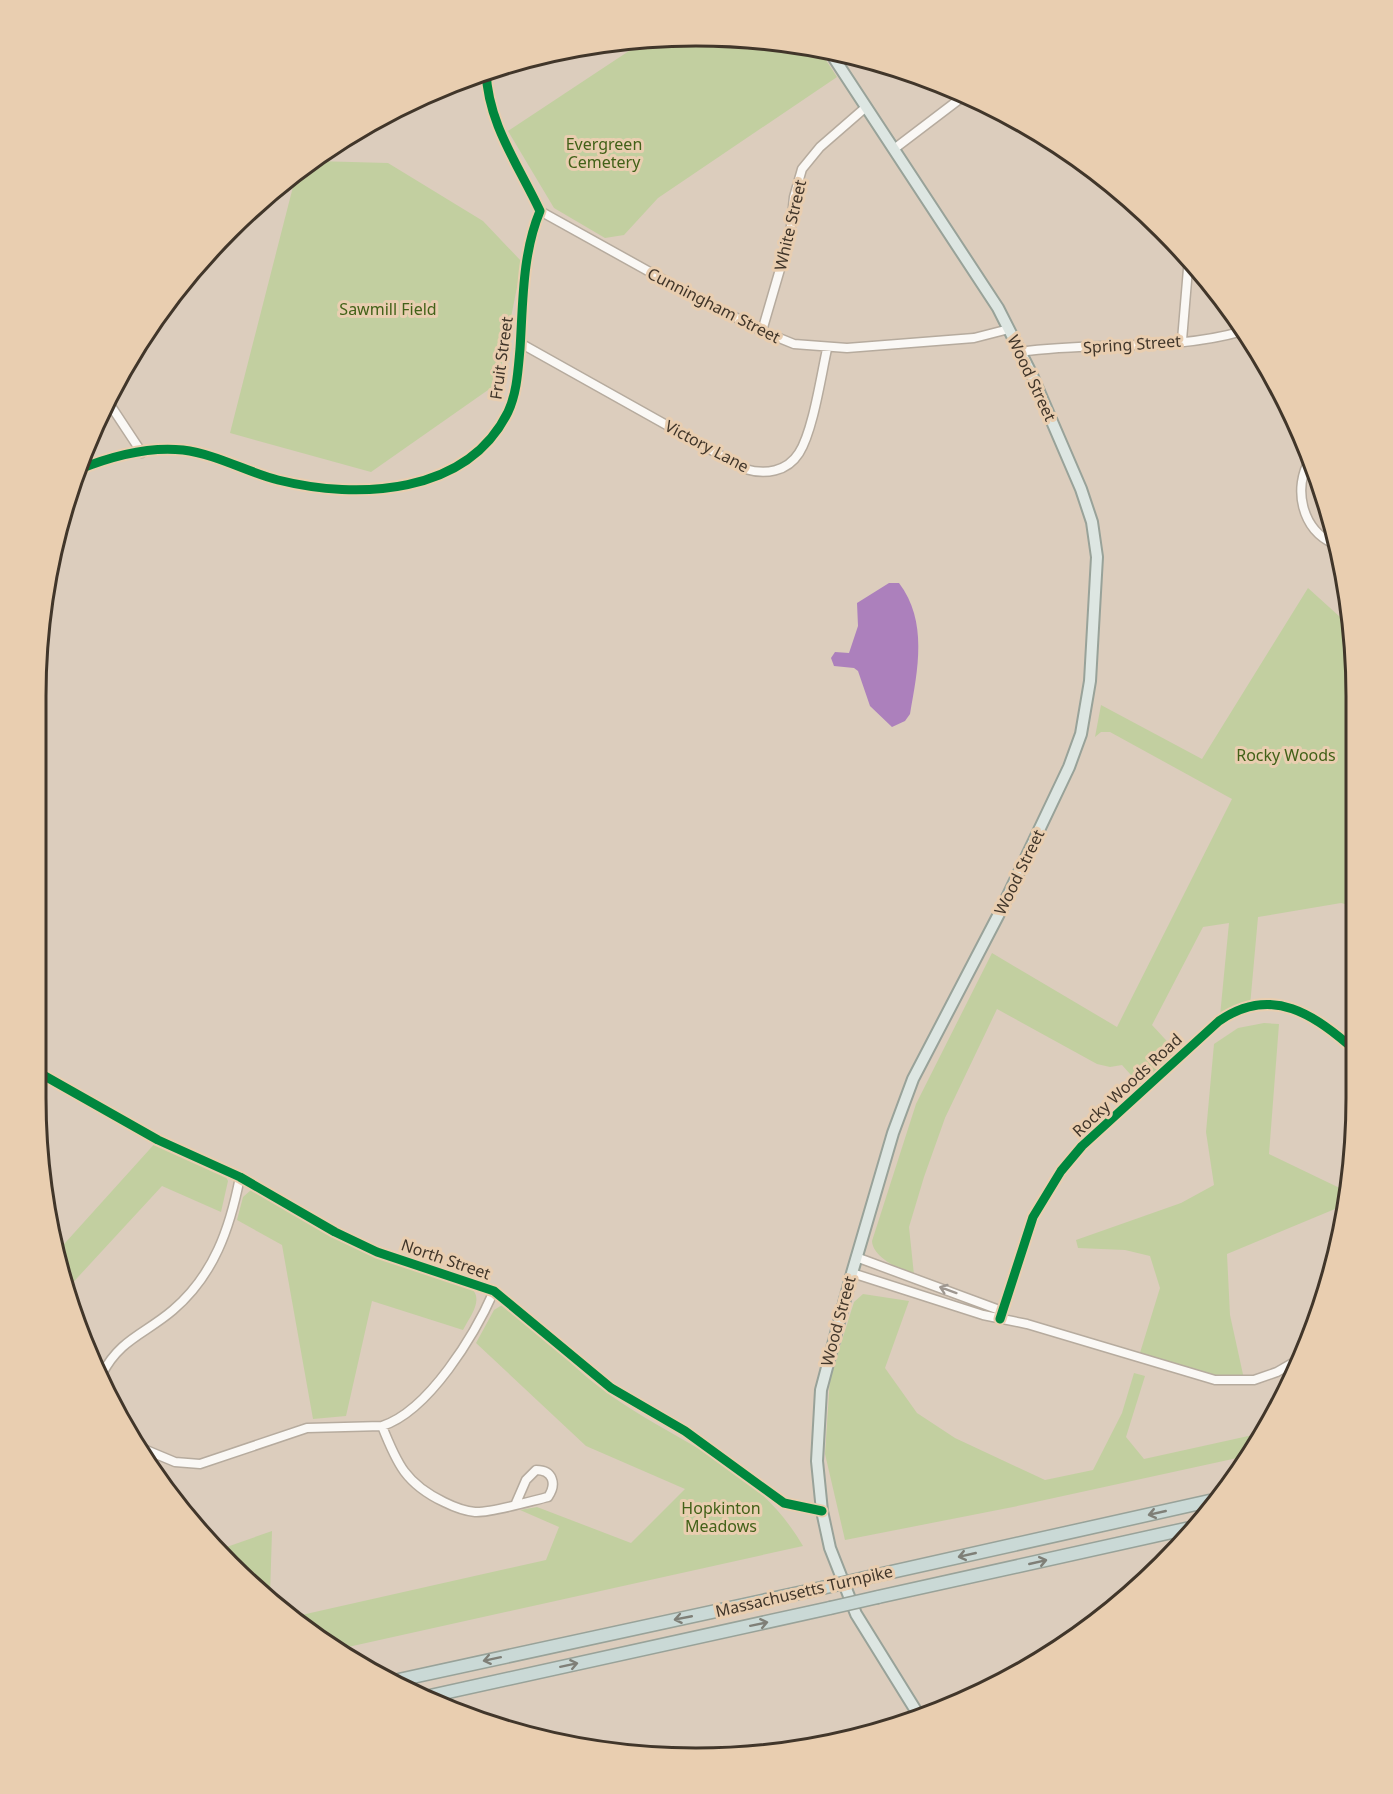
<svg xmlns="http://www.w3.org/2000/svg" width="1393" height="1794" font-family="'Noto Sans',sans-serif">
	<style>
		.green { fill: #c2cfa0 }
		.water { fill: #ac80bc }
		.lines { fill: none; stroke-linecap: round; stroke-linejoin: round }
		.minor-casing { stroke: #b6ab9e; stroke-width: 11 }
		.major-casing { stroke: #98a299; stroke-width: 14 }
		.highway-casing { stroke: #98a299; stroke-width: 15 }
		.minor { stroke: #faf8f5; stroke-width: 8 }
		.major { stroke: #dde6e2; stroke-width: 10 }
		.highway { stroke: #cad9d6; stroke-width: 12 }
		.highway-bridge-casing { stroke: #98a299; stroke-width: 15; stroke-linecap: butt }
		.highway-bridge { stroke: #cad9d6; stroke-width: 12 }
		.cycleway-casing { stroke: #e9ceb0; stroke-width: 13 }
		.cycleway { stroke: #00873e; stroke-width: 9 }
		.oneway { stroke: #9e9790 }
		.oneway2 { stroke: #7f7f77 }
		.labels { text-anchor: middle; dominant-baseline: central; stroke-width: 6; stroke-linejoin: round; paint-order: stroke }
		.park-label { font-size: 16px; fill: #426118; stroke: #e9ceb0 }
		.street-label { font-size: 16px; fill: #41362a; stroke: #e9ceb0 }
		.rim { fill: none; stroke: #41362a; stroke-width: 3 }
	</style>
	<rect width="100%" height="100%" fill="#dccdbd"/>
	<path class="green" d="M739 37 820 51 837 77 658 198 624 235 605 238 554 208 508 131 644 41Z
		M315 161 388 163 483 221 522 262 498 383 371 472 230 433 296 175Z
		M1308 588 1350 626 1356 653V907L1341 903 1258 917 1250 1006 1220 1016 1229 923 1203 927 1152 1025 1177 1052 1140 1085 1122 1065 1110 1067 1097 1064 997 1009 945 1118 924 1177 909 1227 914 1275C900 1269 873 1258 872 1241L916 1104 992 953 1117 1027 1232 799 1110 732H1101L1095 737 1101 705 1202 759Z
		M1264 1023 1279 1024 1269 1154 1348 1192 1347 1204 1227 1254 1230 1315 1244 1379 1225 1381 1139 1356 1160 1288 1150 1256 1125 1250 1078 1248 1076 1240 1181 1203 1214 1185 1206 1132 1214 1044 1238 1028Z
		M158 1140 225 1175 228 1181 221 1212 162 1186 67 1289 59 1269 56 1253Z
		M251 1190H255L361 1249 470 1287C485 1299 470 1316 463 1330L372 1301 346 1416 313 1419 282 1245 237 1220 243 1197Z
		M863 1294 909 1301 885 1368 917 1413 955 1438 1045 1480 1093 1470 1122 1413 1134 1373 1145 1376 1126 1437 1144 1459 1262 1433 1251 1455 1013 1507 845 1540 825 1454 830 1378 854 1302Z
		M502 1305C525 1314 568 1362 589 1379 663 1440 751 1457 803 1546L339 1649 297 1616 546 1560 559 1527 520 1510 537 1507 631 1543 685 1489 586 1446 476 1343 494 1310Z
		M272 1531 270 1596 230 1565 218 1550Z"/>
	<path class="water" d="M889 583H899C928 621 918 670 910 714L905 721 892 727 870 706 858 671 854 668 834 666 831 658 835 652 849 653 858 626 857 603Z"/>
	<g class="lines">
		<defs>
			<path id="minor" d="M894 149 965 95
				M540 211 684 291 762 331 794 344 847 348 974 338 1009 329
				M762 331 790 235 794 197 802 169 820 147 866 107
				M1182 340 1189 257
				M520 343 745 469C765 475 787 472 799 453 813 431 821 376 827 349
				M1021 352C1094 341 1171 352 1243 331
				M107 400 142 453
				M1310 459C1293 488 1301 529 1334 544
				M77 470C109 457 148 446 183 450 216 454 247 472 278 480 358 500 467 495 508 412 517 393 518 370 520 349 523 304 522 254 540 211 518 164 488 124 486 71
				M36 1071 158 1140 240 1177 335 1232 377 1252 494 1291 611 1388 685 1431 784 1503 822 1511
				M856 1257 1002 1311
				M852 1273 983 1315 1027 1324 1215 1380H1254L1277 1372 1303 1357
				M1000 1319 1033 1217 1061 1171 1082 1146 1219 1021C1272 984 1315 1015 1357 1052
				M102 1374C120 1339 145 1334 173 1310 214 1275 230 1228 240 1177
				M382 1426C397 1464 406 1484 444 1502 454 1507 464 1511 475 1512 491 1513 531 1501 548 1497 557 1484 553 1470 536 1470L526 1480 516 1503
				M139 1447 175 1462 200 1464 307 1428 382 1426C429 1411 475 1334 494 1291"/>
			<path id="major" d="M830 52 998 308 1032 375 1081 489 1092 522 1097 557 1090 681 1081 734 1069 767 1001 910 913 1079 893 1133 852 1273 821 1390 817 1461 822 1511 830 1548 856 1614 918 1714"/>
			<path id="highway" d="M869 1577 1214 1500
				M878 1597 1190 1528
				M394 1681 822 1588
				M430 1696 830 1608"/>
		</defs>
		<use href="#minor" class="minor-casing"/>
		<use href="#major" class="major-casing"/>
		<use href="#highway" class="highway-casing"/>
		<use href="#minor" class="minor"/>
		<use href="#major" class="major"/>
		<use href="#highway" class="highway"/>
		<defs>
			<path id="highway-bridge" d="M822 1588 869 1577
				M830 1608 878 1597"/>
		</defs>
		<use href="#highway-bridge" class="highway-bridge-casing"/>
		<use href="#highway-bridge" class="highway-bridge"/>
		<defs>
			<path id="cycleway" d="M77 470C109 457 148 446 183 450 216 454 247 472 278 480 358 500 467 495 508 412 517 393 518 370 520 349 523 304 522 254 540 211 518 164 488 124 486 71
				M36 1071 158 1140 240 1177 335 1232 377 1252 494 1291 611 1388 685 1431 784 1503 822 1511
				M1000 1319 1033 1217 1061 1171 1082 1146 1219 1021C1272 984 1315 1015 1357 1052"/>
		</defs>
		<use href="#cycleway" class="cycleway-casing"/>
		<use href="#cycleway" class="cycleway"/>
	</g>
	<defs><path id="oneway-shaft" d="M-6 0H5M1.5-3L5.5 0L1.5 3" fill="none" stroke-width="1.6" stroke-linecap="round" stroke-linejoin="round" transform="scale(1.5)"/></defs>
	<use class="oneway" href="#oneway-shaft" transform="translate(948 1290) rotate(-160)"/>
	<g class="oneway2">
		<use href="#oneway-shaft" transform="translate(1157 1513) rotate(167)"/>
		<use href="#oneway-shaft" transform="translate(967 1555) rotate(167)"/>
		<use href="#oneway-shaft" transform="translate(1038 1562) rotate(-13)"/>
		<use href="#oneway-shaft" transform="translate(683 1618) rotate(169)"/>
		<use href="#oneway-shaft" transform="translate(759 1624) rotate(-12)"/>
		<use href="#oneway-shaft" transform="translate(492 1659) rotate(168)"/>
		<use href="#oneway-shaft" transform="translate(569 1665) rotate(-12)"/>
	</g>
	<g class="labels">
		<g class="park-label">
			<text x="604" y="144">Evergreen<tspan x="604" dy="18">Cemetery</tspan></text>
			<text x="388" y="309">Sawmill Field</text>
			<text x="1286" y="755">Rocky Woods</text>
			<text x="721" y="1508">Hopkinton<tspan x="721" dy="18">Meadows</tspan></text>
		</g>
		<g class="street-label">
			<text transform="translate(790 225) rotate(-77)">White Street</text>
			<text transform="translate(714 305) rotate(27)">Cunningham Street</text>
			<text transform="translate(1132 344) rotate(-4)">Spring Street</text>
			<text transform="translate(501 358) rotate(-82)">Fruit Street</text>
			<text transform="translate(1032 378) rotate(65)">Wood Street</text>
			<text transform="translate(707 446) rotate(28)">Victory Lane</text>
			<text transform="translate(1019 872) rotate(-64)">Wood Street</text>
			<text transform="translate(1127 1085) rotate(-43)">Rocky Woods Road</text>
			<text transform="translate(446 1259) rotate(19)">North Street</text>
			<text transform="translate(838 1321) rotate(-75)">Wood Street</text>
			<text transform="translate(804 1591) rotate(-13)">Massachusetts Turnpike</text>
		</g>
	</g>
	<path d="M0 0H1393V1794H0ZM696 46H696A650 650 0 0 1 1346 696V1098A650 650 0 0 1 696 1748H696A650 650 0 0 1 46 1098V696A650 650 0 0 1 696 46Z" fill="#e9ceb0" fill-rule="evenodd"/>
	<path class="rim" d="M696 46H696A650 650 0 0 1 1346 696V1098A650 650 0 0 1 696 1748H696A650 650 0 0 1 46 1098V696A650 650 0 0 1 696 46Z"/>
</svg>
